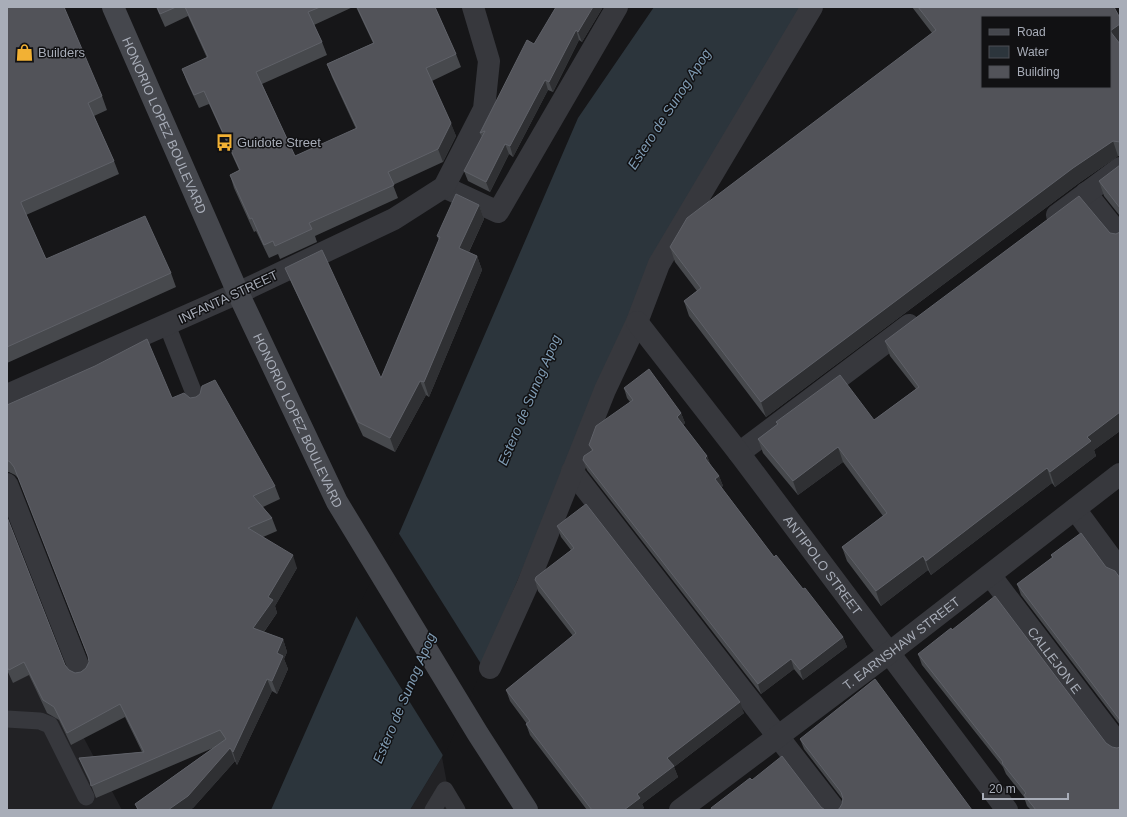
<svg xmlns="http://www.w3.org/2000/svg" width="1127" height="817" font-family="Helvetica,sans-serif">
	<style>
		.built { fill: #222225 }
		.water { fill: #2c353c }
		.pier { fill: #161618 }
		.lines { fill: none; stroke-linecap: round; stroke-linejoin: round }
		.service { stroke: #37383d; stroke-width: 17 }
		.pedestrian { stroke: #37383d; stroke-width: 22 }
		.minor { stroke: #37383d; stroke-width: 22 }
		.tertiary { stroke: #37383d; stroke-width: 22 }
		.secondary { stroke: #45474d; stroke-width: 22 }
		.wall { fill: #47494d }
		.shaded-wall { fill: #2f3033 }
		.building { fill: #525359; stroke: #5f6168; fill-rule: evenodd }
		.labels { text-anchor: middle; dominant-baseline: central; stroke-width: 3; stroke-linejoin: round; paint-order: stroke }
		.poi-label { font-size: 13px; fill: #a8adb8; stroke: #111113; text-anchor: start }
		.street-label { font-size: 13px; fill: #a8adb8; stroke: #111113 }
		.water-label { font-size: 14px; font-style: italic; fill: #7f9bb3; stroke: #111113 }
	</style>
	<rect width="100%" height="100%" fill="#161618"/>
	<path class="built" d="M7 566 77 725 122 810H7Z
		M442 757 452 810H410Z"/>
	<path class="water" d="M654 7H804L650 271 442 757 410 810H271L368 590 398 536 578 118Z"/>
	<path class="pier" d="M398 532 483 667 444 757 355 614 367 589Z"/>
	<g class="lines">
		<path class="service" d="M167 325 197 401
			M7 719 40 721 50 725 86 797
			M433 810 445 790 457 810"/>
		<g class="pedestrian">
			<path d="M444 187 498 212 617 7"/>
			<path d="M1086 193 1120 236"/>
			<path d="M1057 215 1120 168"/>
			<path d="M739 453 909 325"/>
			<path d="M572 471 835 810"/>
			<path d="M7 484 81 673"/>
			<path d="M1075 509 1120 570"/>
			<path id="s1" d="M990 575 1120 746"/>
			<path d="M490 668 527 586 605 390 637 322 659 264 812 7"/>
		</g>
		<g class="minor">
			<path d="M238 293 394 219 444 187 484 109 489 61 473 7"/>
			<path id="s2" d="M637 322 739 453 1007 810"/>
		</g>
		<g class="tertiary">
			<path d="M7 395 238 293"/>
			<path id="s3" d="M680 810 889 653 1120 474"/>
		</g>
		<path class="secondary" id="s4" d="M113 7 238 293 337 502 478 734 527 810"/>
	</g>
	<path class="wall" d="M7 7 102 96 107 110 94 116 114 161 119 174 26 215 46 259 171 273 176 287 7 363Z
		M156 7H353L314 25 322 42 327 55 262 84 295 156 356 129 332 77 327 64 373 43 356 7H435L456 54 461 67 432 81 456 136 443 162 393 185 398 198 315 236 317 242 280 259 278 254 269 258 256 231 254 232 234 188 230 175 239 170 209 104 199 108 187 82 182 69 207 58 188 16 165 27Z
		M603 7 582 42 579 40 553 92 548 90 513 157 509 154 490 192 468 181 464 171 482 137 480 133 534 44Z
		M912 7H1114L1120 18V42L1119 43 1120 44V156H1118L1079 183 766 417 689 316 684 301 697 291 675 262 670 247 932 33Z
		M1120 165V216L1104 196 1099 181Z
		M479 205 484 219 469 252 477 256 482 270 429 397 426 395 395 452 363 436 291 282 285 268 381 378 439 240 437 236Z
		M1120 232V431L1094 450 1096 456 1055 487 1052 483 931 575 928 570 881 606 847 561 842 547 883 516 843 462 798 495 763 453 758 439 777 424 776 422 874 420 916 389 890 356 885 341 1110 233 1116 234Z
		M624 388 681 413 685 423 683 425 707 456 710 464 719 476 723 486 721 487 774 557 803 589 843 637 847 647 803 680 794 669 761 694 587 470 583 460 592 451 589 445 630 402 627 398Z
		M172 398 275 486 280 499 263 507 272 518 277 531 263 537 297 568 275 606 277 613 264 632 283 639 287 652 284 659 288 669 277 694 272 691 237 765 235 761 193 808 137 809 135 804 213 748 96 798 91 785 84 770 79 758 142 752 125 717 71 745 59 720 47 713 29 675 13 683 7 670V517L65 665 69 670 75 673 81 672 86 668 89 662 88 657 19 479 15 475 9 472H7V405Z
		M557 526 744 713 674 767 678 777 642 804 644 808 641 810H587L530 735 526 724H527L510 701 506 690 573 636 538 591 535 580 571 550 561 537Z
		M1051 555 1106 567 1120 578V725L1021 595 1017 584 1052 558Z
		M918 654 1120 810H1031L1027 806 1024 797 1006 774 1003 767 922 665Z
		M800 739 972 810 839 809 842 804 843 800 804 749Z"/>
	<path class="shaded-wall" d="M593 7H603L582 42 578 32Z
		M1120 24V42L1115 46 1110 31Z
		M576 30 579 40 553 92 549 82Z
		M545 80 548 90 513 157 510 146Z
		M451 123 456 136 443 162 438 149Z
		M1113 141 1118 156 1079 183 766 417 761 402 1073 168Z
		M505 144 509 154 490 192 486 182Z
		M479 205 484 219 464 262 459 248Z
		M477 256 482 270 429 397 424 382Z
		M420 381 426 395 395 452 390 438Z
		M1120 412V431L1094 450 1096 456 1055 487 1050 472 1087 437Z
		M681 413 685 423 681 426 677 417Z
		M838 447 843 462 798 495 793 481Z
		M707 456 711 466 705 458Z
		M1047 468 1052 483 931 575 926 561Z
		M719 476 723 486 719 489 715 479Z
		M293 555 297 568 275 606 277 613 258 640 253 628 268 597Z
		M923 556 928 570 881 606 876 591Z
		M843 637 847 647 803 680 800 670Z
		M283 639 287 652 284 659 288 669 277 694 272 681 277 653Z
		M791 659 794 669 761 694 758 684Z
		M267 679 272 691 237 765 233 752Z
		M740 702 744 713 674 767 678 777 642 804 644 808 641 810H624L667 758Z
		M230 748 235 761 193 808 191 810H168Z"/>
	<path class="building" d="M7 7H64L102 96 88 103 114 161 21 202V203L46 259 145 216 171 273 7 347Z
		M157 7H176L160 14Z
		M185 7H320L308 12 322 42 256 72 295 156 357 128 327 64 374 43 357 7H435L456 54 426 68 451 123 438 149 388 172 394 185 309 223 312 229 275 246 273 241 264 245 252 218 250 219 230 175 240 170 204 91 194 95 182 69 208 57Z
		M556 7H593L578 32 576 30 549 82 545 80 510 146 505 144 486 182 464 171 485 131 480 133 527 40 534 44Z
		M918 7H1114L1120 18V24L1110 31 1120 44V142L1113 141 1073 168 761 402 684 301 701 288 670 247 687 218 936 30ZM982 17H1110V87H982Z
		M1120 165V208L1099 181Z
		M456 194 479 205 459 248 477 256 424 382 420 381 390 438 358 422 285 268 322 250 381 378 440 237 437 236Z
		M1079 196 1110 233 1116 234 1120 232V412L1087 437 1091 441 1050 472 1047 468 926 561 923 556 876 591 842 547 887 513 838 447 793 481 758 439 778 424 776 422 840 375 874 420 919 387 885 341Z
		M147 339 172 398 184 393 190 398 196 397 200 394 202 386 215 380 275 486 253 496 272 518 248 528 293 555 268 597 273 600 253 628 283 639 277 653 283 656 272 681 267 679 233 752 230 748 188 796 168 810H136L138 809 135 804 226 739 220 730 91 786 90 780 79 758 144 752 120 704 67 733 54 707 43 700 24 662 9 670 7 667V517L65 665 69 670 75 673 81 672 86 668 89 662 88 656 14 467 10 462 7 460V405L95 366Z
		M649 369 681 413 677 417 707 456 705 458 719 476 715 479 774 557 776 555 803 589 805 588 843 637 800 670 791 659 758 684 583 460 584 456 593 450 589 445 596 426 633 400 624 388Z
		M586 504 740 702 667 758 674 766 637 794 640 798 624 810H592L526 724 530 721 506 690 576 633 535 580 536 577 574 548 557 526Z
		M1081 533 1106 567 1115 571 1120 578V720L1017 584 1053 557 1051 555Z
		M995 596 1106 743 1112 747 1117 748 1120 747V810H1036L1024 795 1026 793 1002 763 1003 762 918 654 951 628 952 630Z
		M875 679 972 810H836L839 809 842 804 843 798 841 792 800 739Z
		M782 756 821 807 825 810H712L711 808 750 778 752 780Z"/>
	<defs>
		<symbol id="shop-bare" viewBox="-9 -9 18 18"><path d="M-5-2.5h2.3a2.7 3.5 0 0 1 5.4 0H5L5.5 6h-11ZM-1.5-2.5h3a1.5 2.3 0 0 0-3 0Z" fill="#f2b134" stroke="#111113" stroke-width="2.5" paint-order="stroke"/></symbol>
		<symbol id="bus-bare" viewBox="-9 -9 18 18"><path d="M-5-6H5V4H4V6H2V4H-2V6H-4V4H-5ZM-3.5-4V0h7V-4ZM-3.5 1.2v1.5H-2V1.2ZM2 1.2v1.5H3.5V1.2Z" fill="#f2b134" stroke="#111113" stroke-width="2.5" paint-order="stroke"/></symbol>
	</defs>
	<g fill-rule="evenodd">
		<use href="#shop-bare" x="12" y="40" width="25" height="25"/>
		<use href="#bus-bare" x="212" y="130" width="25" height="25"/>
	</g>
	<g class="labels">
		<g class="poi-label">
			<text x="38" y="52">Builders</text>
			<text x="237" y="142">Guidote Street</text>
		</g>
		<g class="street-label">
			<text stroke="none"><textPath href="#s4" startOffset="129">HONORIO LOPEZ BOULEVARD</textPath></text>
			<text transform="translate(228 297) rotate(-25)">INFANTA STREET</text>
			<text stroke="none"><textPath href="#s4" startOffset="453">HONORIO LOPEZ BOULEVARD</textPath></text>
			<text stroke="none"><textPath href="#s2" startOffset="306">ANTIPOLO STREET</textPath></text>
			<text stroke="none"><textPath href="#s3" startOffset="277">T. EARNSHAW STREET</textPath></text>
			<text stroke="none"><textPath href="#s1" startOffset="107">CALLEJON E</textPath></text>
		</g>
		<g class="water-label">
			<text transform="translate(669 109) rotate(-57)">Estero de Sunog Apog</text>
			<text transform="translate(529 400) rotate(-67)">Estero de Sunog Apog</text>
			<text transform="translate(404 698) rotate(-67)">Estero de Sunog Apog</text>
		</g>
	</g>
	<rect width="1127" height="817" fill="none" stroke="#a8adb8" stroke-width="16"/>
	<rect x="981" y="16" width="130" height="72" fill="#111113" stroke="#4d4f55"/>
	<rect x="989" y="29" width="20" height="6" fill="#45474d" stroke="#4d4f55"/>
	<text x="1017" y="36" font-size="12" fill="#a8adb8">Road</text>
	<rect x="989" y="46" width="20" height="12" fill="#2c353c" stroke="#4d4f55"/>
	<text x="1017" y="56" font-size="12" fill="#a8adb8">Water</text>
	<rect x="989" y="66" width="20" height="12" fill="#525359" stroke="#4d4f55"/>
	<text x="1017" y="76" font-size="12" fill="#a8adb8">Building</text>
	<path d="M983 793v6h85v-6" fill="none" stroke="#a8adb8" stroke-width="2"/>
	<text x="989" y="793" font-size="12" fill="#a8adb8" stroke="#111113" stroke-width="3" paint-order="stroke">20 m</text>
</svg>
